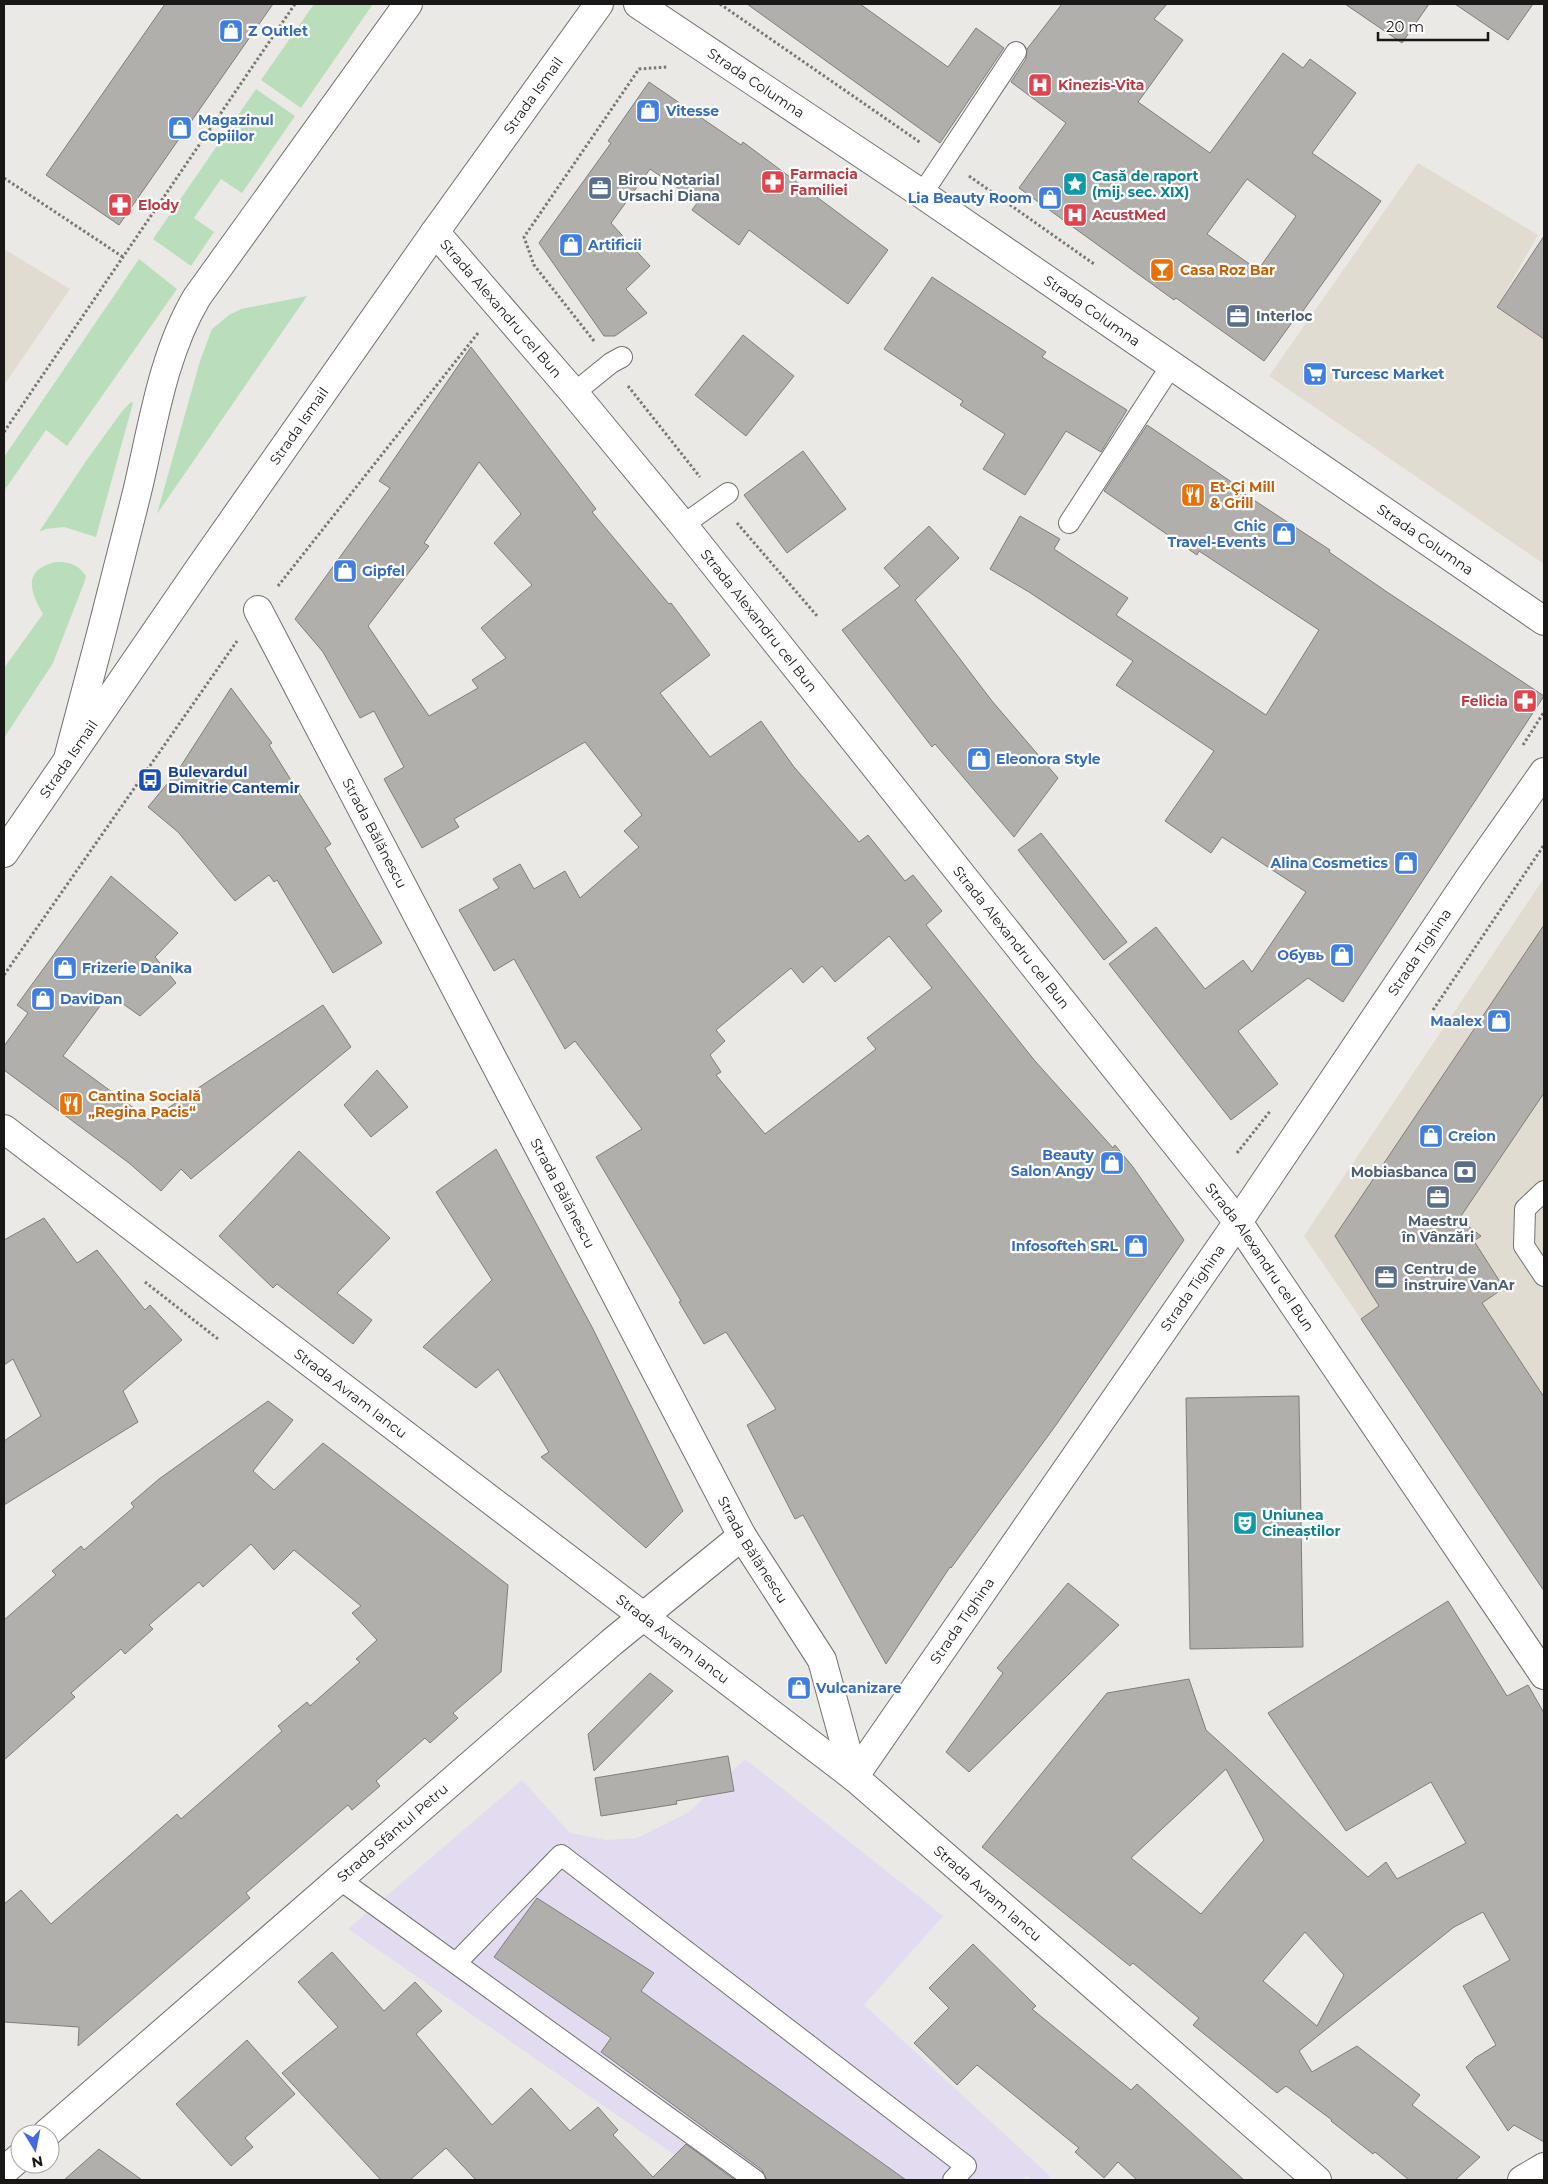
<svg xmlns="http://www.w3.org/2000/svg" width="1548" height="2184" font-family="Montserrat,sans-serif">
	<style>
		.built { fill: #e0dcd1 }
		.education { fill: #e3dbf0 }
		.green { fill: #badebc }
		.building { fill: #b1afab; stroke: #807e7b; fill-rule: evenodd }
		.lines { fill: none; stroke-linecap: round; stroke-linejoin: round }
		.lane-casing { stroke: #73716e; stroke-width: 22 }
		.street-casing { stroke: #73716e; stroke-width: 30 }
		.secondary-casing { stroke: #73716e; stroke-width: 30 }
		.primary-casing { stroke: #73716e; stroke-width: 30 }
		.path { stroke: #797875; stroke-width: 3; stroke-dasharray: 2.5 2.5; stroke-linecap: butt }
		.lane { stroke: #fff; stroke-width: 20 }
		.street { stroke: #fff; stroke-width: 28 }
		.secondary { stroke: #fff; stroke-width: 28 }
		.primary { stroke: #fff; stroke-width: 28 }
		.labels { text-anchor: middle; dominant-baseline: central; stroke-width: 4.5; stroke-linejoin: round; paint-order: stroke }
		.shop-label { font-size: 14px; font-weight: bold; fill: #366cbe; stroke: #fff; text-anchor: start }
		.street-label { font-size: 14px; fill: #191817; stroke: #fff }
		.health-label { font-size: 14px; font-weight: bold; fill: #be3a42; stroke: #fff; text-anchor: start }
		.culture-label { font-size: 14px; font-weight: bold; fill: #0d838f; stroke: #fff; text-anchor: start }
		.service-label { font-size: 14px; font-weight: bold; fill: #4e5e75; stroke: #fff; text-anchor: start }
		.food-label { font-size: 14px; font-weight: bold; fill: #c56008; stroke: #fff; text-anchor: start }
		.transit-label { font-size: 14px; font-weight: bold; fill: #164399; stroke: #fff; text-anchor: start }
	</style>
	<rect width="100%" height="100%" fill="#eae9e5"/>
	<path class="built" d="M1418 163 1538 235 1497 307 1544 339V564L1269 376Z
		M4 249 70 289 4 385Z
		M1544 878V1481L1495 1514 1304 1236Z"/>
	<path class="education" d="M745 1759 943 1916 864 2005 1050 2176 1047 2180H1032L1027 2176 1021 2180H711L348 1929 522 1780 570 1833 606 1840 637 1838 689 1812Z"/>
	<path class="green" d="M314 4H373L301 108 261 80Z
		M256 89 295 116 242 193 221 179 194 218 214 232 191 266 153 239Z
		M139 259 177 289 67 446 46 430 4 491V457Z
		M307 296 157 514 200 361 212 329 229 315 241 309Z
		M131 402 133 403 96 537 64 527 46 529 39 532 86 461 123 410Z
		M56 562C69 562 78 564 86 576L84 583 53 663 4 738V668L43 614C30 591 22 570 56 562Z"/>
	<path class="building" d="M165 4H273L119 225 46 175Z
		M747 4H860L948 67 976 28 1004 48 940 143Z
		M1062 4H1167L1154 19 1183 40 1138 102 1210 153 1283 53 1303 68 1310 59 1356 93 1312 153 1381 201 1298 318 1296 317 1264 361 1176 298 1174 300 1019 188 1066 123 1011 82 1026 59 1027 49ZM1247 179 1296 216 1258 270 1207 234Z
		M1345 4H1429L1402 43Z
		M1455 4H1533L1508 40Z
		M649 82 741 145 743 142 888 250 848 304 749 230 739 245 692 210 698 202 650 169 611 223 650 266 626 289 647 313 615 336H604L539 243 611 143 608 141Z
		M1544 236V339L1497 307Z
		M932 277 1046 352 1042 357 1127 410 1101 452 1066 431 1025 495 983 469 1005 434 960 405 963 401 884 349Z
		M743 335 794 376 746 436 695 395Z
		M471 347 596 509 592 512 669 604 671 603 710 655 660 693 710 757 761 721 794 767 859 842 868 835 905 881 913 875 942 911 926 925 1035 1061 1113 1148 1115 1145 1133 1167 1184 1240 1056 1425 951 1568 950 1567 886 1664 803 1515 795 1519 747 1425 776 1409 726 1332 704 1344 679 1302 681 1301 596 1157 642 1129 575 1041 565 1049 514 959 494 971 459 910 499 888 493 879 520 864 534 889 565 871 580 898 639 847 624 831 642 815 585 742 454 819 459 827 422 848 384 779 404 767 374 711 360 718 323 652 295 619 390 488 379 481ZM479 462 521 514 494 543 532 585 481 628 506 658 472 680 478 688 429 716 368 626 429 546 424 543ZM889 936 932 988 867 1038 876 1049 765 1134 716 1075 721 1072 710 1055 725 1041 716 1030 791 968 803 983 822 966 835 982Z
		M1147 425 1242 489 1240 491 1330 550 1329 552 1387 592 1544 696 1343 1002 1308 978 1238 1031 1278 1084 1231 1120 1109 964 1156 927 1205 989 1243 960 1252 972 1306 892 1222 837 1211 853 1165 821 1214 751 1116 685 1133 661 1029 592 990 569 1020 516 1060 539 1054 549 1128 598 1116 615 1266 715 1319 630 1199 551 1197 555 1104 491Z
		M803 451 846 509 787 553 744 495Z
		M929 526 959 558 915 600 992 701 1058 778 1014 837 935 744 932 747 842 630 900 586 884 568Z
		M231 688 272 743 269 745 331 844 325 848 382 943 333 973 277 880 274 882 269 875 235 901 178 832 148 807 177 772Z
		M1041 833 1127 942 1104 960 1018 850Z
		M111 876 178 933 155 957 176 983 140 1016 109 994 63 1056 150 1120 323 1005 351 1047 191 1179 181 1169 161 1191 129 1163 4 1070V1046L28 1013 17 1005Z
		M1544 925V1093L1459 1219 1481 1236 1474 1241 1504 1288 1482 1303 1544 1397V1591L1361 1319 1379 1306 1335 1236Z
		M377 1070 408 1107 371 1137 344 1105Z
		M496 1149 593 1329 683 1511 646 1548 541 1457 549 1452 498 1369 476 1388 423 1347 492 1280 436 1192Z
		M299 1151 390 1238 337 1293 372 1320 353 1344 277 1284 273 1288 219 1236Z
		M44 1218 77 1263 97 1250 145 1310 150 1305 182 1340 123 1391 138 1422 4 1505V1441L41 1416 13 1359 4 1365V1240Z
		M1299 1396 1303 1647 1190 1649 1186 1398Z
		M268 1401 293 1420 253 1471 274 1490 323 1443 508 1585 501 1672 453 1713 458 1718 430 1743 425 1738 376 1781 380 1786 352 1810 348 1805 246 1893 250 1898 78 2046 79 2027 4 2022V1904L21 1890 51 1924 177 1814 181 1819 282 1731 278 1726 307 1702 310 1706 360 1662 356 1659 377 1640 352 1613 361 1606 294 1550 274 1570 251 1544 203 1587 199 1582 149 1625 153 1629 125 1654 121 1649 71 1693 75 1697 4 1760V1620L56 1575 52 1571 81 1546 84 1550 134 1507 131 1503 159 1479Z
		M1068 1583 1119 1625 969 1772 946 1752 1003 1673 997 1668Z
		M1448 1601 1507 1696 1528 1685 1544 1713V2142L1514 2125 1508 2131 1466 2067 1475 2058 1496 2045 1463 1986 1510 1960 1483 1912 1454 1927 1299 2051 1312 2072 1357 2046 1420 2095 1412 2105 1480 2157 1455 2180H1409L1375 2152 1373 2154 1331 2121 1332 2120 1286 2086 1277 2093 1193 2025 1199 2018 1133 1963 1130 1966 982 1847 1107 1693 1189 1679 1206 1730 1368 1877 1386 1862 1397 1879 1466 1843 1431 1782 1346 1831 1268 1713ZM1226 1769 1264 1840 1201 1914 1131 1858ZM1305 1932 1344 1975 1317 2026 1263 1981Z
		M650 1673 673 1691 594 1771 588 1734Z
		M728 1756 734 1791 676 1801 677 1804 601 1816 595 1778Z
		M537 1898 654 1973 641 1991 906 2180H767L762 2170 601 2052 611 2038 494 1957Z
		M973 1944 1036 2006 1032 2009 1131 2090 1137 2084 1244 2180H1137L1118 2162 1104 2178 1075 2152 1079 2148 977 2065 957 2085 914 2043 949 2008 929 1988Z
		M332 1952 384 2011 415 1982 442 2011 416 2034 492 2125 531 2088 570 2131 598 2107 618 2130 613 2135 653 2177 686 2144 735 2180H476L446 2148 410 2180H381L282 2073 338 2027 298 1982Z
		M247 2040 295 2094 245 2138 253 2147 231 2166 176 2104Z
		M99 2149 142 2180H64Z"/>
	<g class="lines">
		<defs>
			<path id="lane" d="M922 194 1016 52
				M574 393 611 363 622 357
				M1069 523 1171 366
				M683 525 728 493
				M1544 1191 1525 1209 1524 1246 1544 1276
				M339 1879 755 2180
				M457 1962 561 1855 966 2166 953 2180"/>
			<g id="street">
				<path id="s1" d="M258 610 742 1536 822 1660 854 1777"/>
				<path d="M69 755C93 666 116 577 138 488 153 424 163 354 197 297L408 4"/>
				<path id="s2" d="M4 1129 854 1777 1317 2180"/>
				<path id="s3" d="M854 1777 1238 1222 1470 877 1544 772"/>
				<path id="s4" d="M46 2134 612 1642 742 1536"/>
				<path d="M4 2171 20 2157"/>
			</g>
			<g id="secondary">
				<path id="s5" d="M638 4 922 194 1544 621"/>
				<path id="s6" d="M435 232 574 393 683 525 1238 1222 1544 1675"/>
				<path d="M1522 2180 1544 2167"/>
			</g>
			<g id="primary">
				<path id="s7" d="M4 853 201 566 435 232 599 4"/>
			</g>
		</defs>
		<use href="#lane" class="lane-casing"/>
		<use href="#street" class="street-casing"/>
		<use href="#secondary" class="secondary-casing"/>
		<use href="#primary" class="primary-casing"/>
		<path class="path" d="M720 4 921 143
			M969 176 1094 264
			M4 178 123 257
			M594 341 534 265 524 237 639 69 667 67
			M628 386 700 477
			M4 432 295 4
			M737 523 818 617
			M278 586 478 333
			M1523 745 1544 712
			M4 975 237 641
			M1433 1010 1544 845
			M1237 1153 1271 1110
			M145 1282 218 1339"/>
		<use href="#lane" class="lane"/>
		<use href="#street" class="street"/>
		<use href="#secondary" class="secondary"/>
		<use href="#primary" class="primary"/>
	</g>
	<defs>
		<symbol id="shop-square" viewBox="-11 -11 22 22"><rect x="-9" y="-9" width="18" height="18" rx="4" fill="#3f7fe0" stroke="#fff"/><path d="M-5-2.5h2.3a2.7 3.5 0 0 1 5.4 0H5L5.5 6h-11ZM-1.5-2.5h3a1.5 2.3 0 0 0-3 0Z" fill="#fff"/></symbol>
		<symbol id="hospital-square" viewBox="-11 -11 22 22"><rect x="-9" y="-9" width="18" height="18" rx="4" fill="#e0444e" stroke="#fff"/><path d="M-5-5h3v3.5h4V-5h3V5h-3V1.5h-4V5h-3Z" fill="#fff"/></symbol>
		<symbol id="pharmacy-square" viewBox="-11 -11 22 22"><rect x="-9" y="-9" width="18" height="18" rx="4" fill="#e0444e" stroke="#fff"/><path d="M-2-6h4v4h4v4h-4v4h-4v-4h-4v-4h4Z" fill="#fff"/></symbol>
		<symbol id="sight-square" viewBox="-11 -11 22 22"><rect x="-9" y="-9" width="18" height="18" rx="4" fill="#0f9aa8" stroke="#fff"/><path d="M0-6L1.8-2.2L6-1.7L2.9 1.2L3.7 5.4L0 3.3L-3.7 5.4L-2.9 1.2L-6-1.7L-1.8-2.2Z" fill="#fff"/></symbol>
		<symbol id="office-square" viewBox="-11 -11 22 22"><rect x="-9" y="-9" width="18" height="18" rx="4" fill="#5c6f8a" stroke="#fff"/><path d="M-6-3h4V-5.5h4V-3h4V5H-6ZM-1-4.5V-3h2v-1.5ZM-6 0V1H6V0Z" fill="#fff"/></symbol>
		<symbol id="bar-square" viewBox="-11 -11 22 22"><rect x="-9" y="-9" width="18" height="18" rx="4" fill="#e8710a" stroke="#fff"/><path d="M-6-5H6L.8 .8V4.5H3.5V6h-7V4.5H-.8V.8Z" fill="#fff"/></symbol>
		<symbol id="supermarket-square" viewBox="-11 -11 22 22"><rect x="-9" y="-9" width="18" height="18" rx="4" fill="#3f7fe0" stroke="#fff"/><path d="M-6-5.5h2.5l.6 2H6L4.5 2H-2.5L-4.4-4H-6ZM-1.5 3.2a1.3 1.3 0 1 0 .1 0ZM3 3.2a1.3 1.3 0 1 0 .1 0Z" fill="#fff"/></symbol>
		<symbol id="restaurant-square" viewBox="-11 -11 22 22"><rect x="-9" y="-9" width="18" height="18" rx="4" fill="#e8710a" stroke="#fff"/><path d="M-5-6h1v4h1v-4h1v4h1v-4h1v5L-1.5 .5V6h-2V.5L-5-1ZM5-6V6H3V1.5H1.5Q1.5-4 5-6Z" fill="#fff"/></symbol>
		<symbol id="bus-square" viewBox="-11 -11 22 22"><rect x="-9" y="-9" width="18" height="18" rx="4" fill="#1a4fb4" stroke="#fff"/><path d="M-5-6H5V4H4V6H2V4H-2V6H-4V4H-5ZM-3.5-4V0h7V-4ZM-3.5 1.2v1.5H-2V1.2ZM2 1.2v1.5H3.5V1.2Z" fill="#fff"/></symbol>
		<symbol id="bank-square" viewBox="-11 -11 22 22"><rect x="-9" y="-9" width="18" height="18" rx="4" fill="#5c6f8a" stroke="#fff"/><path d="M-6-4H6V4H-6ZM0-2.3a2.3 2.3 0 1 0 0 4.6a2.3 2.3 0 1 0 0-4.6Z" fill="#fff"/></symbol>
		<symbol id="theatre-square" viewBox="-11 -11 22 22"><rect x="-9" y="-9" width="18" height="18" rx="4" fill="#0f9aa8" stroke="#fff"/><path d="M-5-5.5Q0-4 5-5.5V0Q5 5 0 6Q-5 5-5 0ZM-3.3-2.5H-1v1.5H-3.3ZM1-2.5H3.3v1.5H1ZM-2.8 1Q0 5.5 2.8 1Z" fill="#fff"/></symbol>
	</defs>
	<g fill-rule="evenodd">
		<use href="#shop-square" x="217" y="17" width="28" height="28"/>
		<use href="#hospital-square" x="1026" y="71" width="28" height="28"/>
		<use href="#shop-square" x="634" y="97" width="28" height="28"/>
		<use href="#shop-square" x="166" y="114" width="28" height="28"/>
		<use href="#pharmacy-square" x="759" y="168" width="28" height="28"/>
		<use href="#sight-square" x="1061" y="170" width="28" height="28"/>
		<use href="#office-square" x="586" y="174" width="28" height="28"/>
		<use href="#shop-square" x="1036" y="184" width="28" height="28"/>
		<use href="#pharmacy-square" x="106" y="191" width="28" height="28"/>
		<use href="#hospital-square" x="1061" y="201" width="28" height="28"/>
		<use href="#shop-square" x="557" y="231" width="28" height="28"/>
		<use href="#bar-square" x="1148" y="256" width="28" height="28"/>
		<use href="#office-square" x="1224" y="302" width="28" height="28"/>
		<use href="#supermarket-square" x="1301" y="360" width="28" height="28"/>
		<use href="#restaurant-square" x="1179" y="481" width="28" height="28"/>
		<use href="#shop-square" x="1270" y="520" width="28" height="28"/>
		<use href="#shop-square" x="331" y="557" width="28" height="28"/>
		<use href="#pharmacy-square" x="1511" y="687" width="28" height="28"/>
		<use href="#shop-square" x="965" y="745" width="28" height="28"/>
		<use href="#bus-square" x="136" y="766" width="28" height="28"/>
		<use href="#shop-square" x="1392" y="849" width="28" height="28"/>
		<use href="#shop-square" x="1328" y="941" width="28" height="28"/>
		<use href="#shop-square" x="51" y="954" width="28" height="28"/>
		<use href="#shop-square" x="29" y="985" width="28" height="28"/>
		<use href="#shop-square" x="1485" y="1007" width="28" height="28"/>
		<use href="#restaurant-square" x="57" y="1090" width="28" height="28"/>
		<use href="#shop-square" x="1417" y="1122" width="28" height="28"/>
		<use href="#shop-square" x="1098" y="1149" width="28" height="28"/>
		<use href="#bank-square" x="1451" y="1158" width="28" height="28"/>
		<use href="#office-square" x="1424" y="1183" width="28" height="28"/>
		<use href="#shop-square" x="1122" y="1232" width="28" height="28"/>
		<use href="#office-square" x="1372" y="1263" width="28" height="28"/>
		<use href="#theatre-square" x="1231" y="1509" width="28" height="28"/>
		<use href="#shop-square" x="785" y="1674" width="28" height="28"/>
	</g>
	<g class="labels">
		<g class="shop-label">
			<text x="248" y="31">Z Outlet</text>
			<text x="666" y="111">Vitesse</text>
			<text x="198" y="120">Magazinul<tspan x="198" dy="16">Copiilor</tspan></text>
			<text x="1032" y="198" text-anchor="end">Lia Beauty Room</text>
			<text x="588" y="245">Artificii</text>
			<text x="1332" y="374">Turcesc Market</text>
			<text x="1266" y="526" text-anchor="end">Chic<tspan x="1266" dy="16">Travel-Events</tspan></text>
			<text x="362" y="571">Gipfel</text>
			<text x="996" y="759">Eleonora Style</text>
			<text x="1388" y="863" text-anchor="end">Alina Cosmetics</text>
			<text x="1324" y="955" text-anchor="end">Обувь</text>
			<text x="82" y="968">Frizerie Danika</text>
			<text x="60" y="999">DaviDan</text>
			<text x="1482" y="1021" text-anchor="end">Maalex</text>
			<text x="1448" y="1136">Creion</text>
			<text x="1094" y="1155" text-anchor="end">Beauty<tspan x="1094" dy="16">Salon Angy</tspan></text>
			<text x="1118" y="1246" text-anchor="end">Infosofteh SRL</text>
			<text x="816" y="1688">Vulcanizare</text>
		</g>
		<g class="street-label">
			<text stroke="none"><textPath href="#s5" startOffset="142">Strada Columna</textPath></text>
			<text stroke="none"><textPath href="#s7" startOffset="924">Strada Ismail</textPath></text>
			<text stroke="none"><textPath href="#s6" startOffset="101">Strada Alexandru cel Bun</textPath></text>
			<text stroke="none"><textPath href="#s5" startOffset="548">Strada Columna</textPath></text>
			<text stroke="none"><textPath href="#s7" startOffset="519">Strada Ismail</textPath></text>
			<text stroke="none"><textPath href="#s5" startOffset="952">Strada Columna</textPath></text>
			<text stroke="none"><textPath href="#s6" startOffset="506">Strada Alexandru cel Bun</textPath></text>
			<text stroke="none"><textPath href="#s7" startOffset="114">Strada Ismail</textPath></text>
			<text stroke="none"><textPath href="#s1" startOffset="252">Strada Bălănescu</textPath></text>
			<text stroke="none"><textPath href="#s6" startOffset="911">Strada Alexandru cel Bun</textPath></text>
			<text stroke="none"><textPath href="#s3" startOffset="1000">Strada Tighina</textPath></text>
			<text stroke="none"><textPath href="#s1" startOffset="658">Strada Bălănescu</textPath></text>
			<text stroke="none"><textPath href="#s6" startOffset="1316">Strada Alexandru cel Bun</textPath></text>
			<text stroke="none"><textPath href="#s3" startOffset="595">Strada Tighina</textPath></text>
			<text stroke="none"><textPath href="#s2" startOffset="436">Strada Avram Iancu</textPath></text>
			<text stroke="none"><textPath href="#s1" startOffset="1062">Strada Bălănescu</textPath></text>
			<text stroke="none"><textPath href="#s3" startOffset="190">Strada Tighina</textPath></text>
			<text stroke="none"><textPath href="#s2" startOffset="841">Strada Avram Iancu</textPath></text>
			<text stroke="none"><textPath href="#s4" startOffset="459">Strada Sfântul Petru</textPath></text>
			<text stroke="none"><textPath href="#s2" startOffset="1246">Strada Avram Iancu</textPath></text>
		</g>
		<g class="health-label">
			<text x="1058" y="85">Kinezis-Vita</text>
			<text x="790" y="174">Farmacia<tspan x="790" dy="16">Familiei</tspan></text>
			<text x="138" y="205">Elody</text>
			<text x="1092" y="215">AcustMed</text>
			<text x="1508" y="701" text-anchor="end">Felicia</text>
		</g>
		<g class="culture-label">
			<text x="1092" y="176">Casă de raport<tspan x="1092" dy="16">(mij. sec. XIX)</tspan></text>
			<text x="1262" y="1515">Uniunea<tspan x="1262" dy="16">Cineaștilor</tspan></text>
		</g>
		<g class="service-label">
			<text x="618" y="180">Birou Notarial<tspan x="618" dy="16">Ursachi Diana</tspan></text>
			<text x="1256" y="316">Interloc</text>
			<text x="1448" y="1172" text-anchor="end">Mobiasbanca</text>
			<text x="1438" y="1221" text-anchor="middle">Maestru<tspan x="1438" dy="16">în Vânzări</tspan></text>
			<text x="1404" y="1269">Centru de<tspan x="1404" dy="16">instruire VanAr</tspan></text>
		</g>
		<g class="food-label">
			<text x="1180" y="270">Casa Roz Bar</text>
			<text x="1210" y="487">Et-Çi Mill<tspan x="1210" dy="16">&amp; Grill</tspan></text>
			<text x="88" y="1096">Cantina Socială<tspan x="88" dy="16">„Regina Pacis“</tspan></text>
		</g>
		<g class="transit-label">
			<text x="168" y="772">Bulevardul<tspan x="168" dy="16">Dimitrie Cantemir</tspan></text>
		</g>
	</g>
	<rect width="1548" height="2184" fill="none" stroke="#191817" stroke-width="10"/>
	<g transform="translate(35 2149) rotate(170)"><circle r="24" fill="#ffffff" stroke="#a3a3a2"/>
	<path d="M0-4L9 19L0 12L-9 19Z" fill="#4869dc"/>
	<text y="-8" font-size="14" font-weight="bold" text-anchor="middle" fill="#191817">N</text>
	</g>
	<path d="M1378 32v8h110v-8" fill="none" stroke="#191817" stroke-width="2.5"/>
	<text x="1386" y="32" font-size="15" fill="#191817" stroke="#ffffff" stroke-width="4" paint-order="stroke">20 m</text>
</svg>
